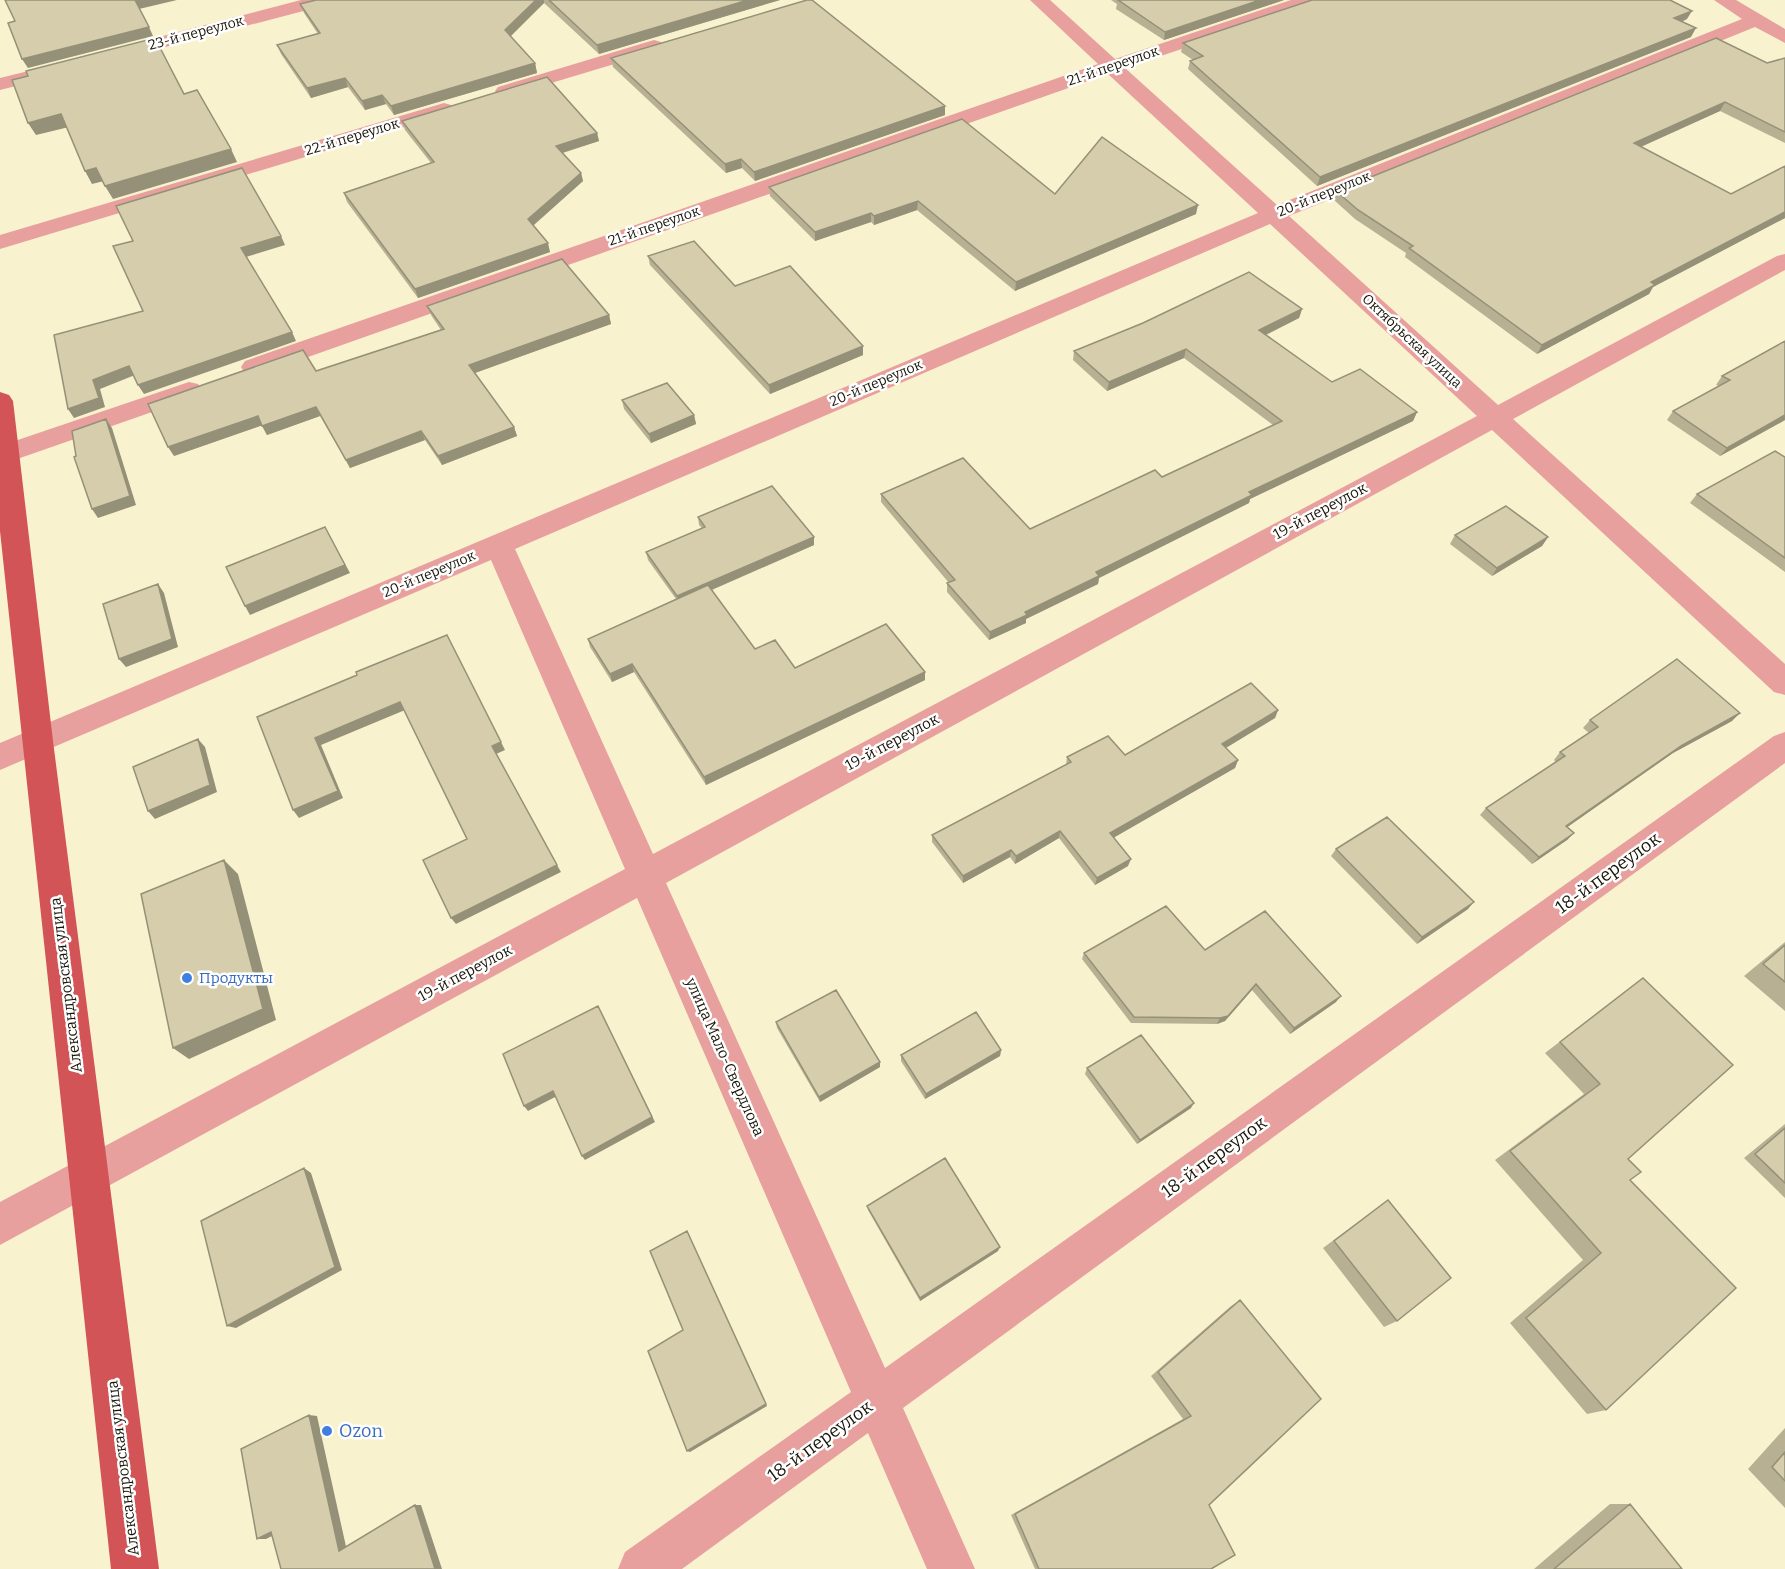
<svg xmlns="http://www.w3.org/2000/svg" width="1785" height="1569" font-family="Bitter,serif">
	<style>
		.lines { fill: none; stroke-linecap: round; stroke-linejoin: round }
		.minor { fill: #e7a09e; fill-rule: evenodd }
		.major { fill: #d25457; fill-rule: evenodd }
		.wall { fill: #b7b093 }
		.shaded-wall { fill: #959078 }
		.building { fill: #d5cdab; stroke: #959078; stroke-width: 1.5 }
		.shop-dot { fill: #3f7fe0; stroke: #fff; stroke-width: 2 }
		.labels { text-anchor: middle; dominant-baseline: central; stroke-width: 5; stroke-linejoin: round; paint-order: stroke }
		.far-street-label { font-size: 14px; fill: #181508; stroke: #fff }
		.street-label { font-size: 15px; fill: #181508; stroke: #fff }
		.shop-label { font-size: 15px; fill: #366cbe; stroke: #fff; text-anchor: start }
		.near-street-label { font-size: 18px; fill: #181508; stroke: #fff }
		.near-shop-label { font-size: 18px; fill: #366cbe; stroke: #fff; text-anchor: start }
	</style>
	<rect width="100%" height="100%" fill="#f9f2ce"/>
	<g class="lines">
		<path class="minor" d="M301 0H332L330 4 116 60 109 58 106 54 109 50Z
			M1030 0H1050L1115 59 1291 0H1318L1316 4 1125 68 1277 205 1742 19 1714 0H1736L1785 29V43L1755 27 1289 216 1498 405 1777 256 1785 254V270L1513 419 1785 664V695L1774 692 1492 430 666 883 885 1368 1774 736 1785 732V763L903 1408 975 1569H927L868 1433 682 1569H618L625 1552 851 1392 637 898 0 1245V1202L625 869 491 560 0 770V743L1258 213 1108 74 263 373 254 375 245 373 241 367 245 361 1098 64ZM1270 224 1477 416 653 854 515 549Z
			M654 40 661 42 664 46 661 50 505 97 498 95 495 91 498 87Z
			M57 64 64 66 67 70 64 74 0 90V78Z
			M444 103 451 105 454 109 451 113 0 249V235Z
			M189 382 198 384 202 390 198 396 0 465V446Z"/>
		<path class="major" d="M0 392 9 395 13 401 53 741 159 1569H111L0 531Z"/>
	</g>
	<path class="wall" d="M316 0H780L599 54 544 3 510 36 535 63 537 73 394 115 386 104 365 110 348 87 311 98 281 54 277 45 318 34 304 13 300 4Z
		M1111 0H1284L1164 40 1116 9 1117 4Z
		M1687 19 1682 22 1691 37 1317 186 1188 69 1190 61 1193 60 1181 52 1183 43Z
		M611 58 945 115 755 181 742 168 726 173 613 67Z
		M1785 58V143L1720 111 1641 147 1731 194 1785 166V218L1653 287 1649 294 1537 354 1405 257 1406 253 1355 219 1334 200 1336 191Z
		M402 121 597 133 599 141 563 153 581 173 583 181 533 226 550 252 418 298 347 202 344 193 431 163 405 130Z
		M769 187 1055 194 1196 214 1015 291 917 210 874 225 871 222 815 241 770 196Z
		M648 256 735 286 863 346V355L770 394 650 265Z
		M427 306 609 315 611 324 475 373 514 427 517 436 442 465 425 440 350 468 320 416 267 435 262 425 174 456 316 371 441 330 431 315Z
		M1302 309 1299 318 1266 335 1332 382 1417 412 1413 421 1250 499 1249 503 1099 578 1098 584 1026 619V623L989 640 947 592V583H949L881 502V494L1030 529 1162 477 1273 425 1184 358 1107 391 1073 360 1074 351Z
		M1785 341V420L1720 456 1667 420 1673 411 1719 386 1716 385 1722 376Z
		M622 400 694 415 696 424 651 443 624 409Z
		M1785 457V572L1690 503 1697 494Z
		M698 517 814 545 712 590 755 649 795 668 925 680 706 785 634 672 612 682 590 647 588 639 676 599 648 560 646 552 702 528 699 525Z
		M1455 535 1548 537 1542 546 1492 576 1450 544Z
		M1278 710 1275 718 1226 748 1238 760 1235 768 1114 837 1128 866 1095 885 1059 838 1015 864 1010 857 963 883 932 842V835L1066 765 1067 757 1125 755Z
		M1590 720 1732 721 1673 753 1567 827 1574 833 1567 840 1532 864 1480 815 1486 808 1556 762 1554 760 1560 752 1589 733 1583 728Z
		M1336 849 1468 909 1417 944 1331 856Z
		M1785 942V1011L1744 976Z
		M1205 950 1336 1002 1290 1034 1252 990 1225 1021 1217 1024 1131 1023 1082 959 1084 953Z
		M1643 978 1628 1159 1630 1180 1606 1410 1587 1414 1510 1323 1583 1260 1495 1160 1584 1094 1545 1053Z
		M776 1022 880 1067 820 1102 777 1028Z
		M1001 1050 1000 1056 925 1099 901 1061V1055Z
		M1087 1068 1191 1108 1137 1144 1085 1074Z
		M1785 1124V1198L1744 1158Z
		M1388 1200 1397 1321 1384 1327 1323 1248Z
		M867 1206 998 1251 920 1301 868 1210Z
		M1240 1300 1209 1505 1211 1569H1035L1011 1515 1183 1419 1151 1376 1231 1306Z
		M1785 1428V1508L1748 1469Z
		M1610 1504H1630L1682 1569H1534Z"/>
	<path class="shaded-wall" d="M135 0H177L139 9Z
		M536 0H544V3L507 40 505 30Z
		M748 0H780L599 54 597 45Z
		M1260 0H1284L1164 40 1165 32Z
		M1692 11 1687 19 1670 26 1674 18Z
		M149 27 153 36 28 68 22 59Z
		M1696 28 1691 37 1317 186 1320 177Z
		M535 63 537 73 394 115 391 106Z
		M345 78 348 87 311 98 307 88Z
		M382 95 386 104 365 110 362 101Z
		M1725 102 1720 111 1629 152 1634 143Z
		M945 106V115L755 181 754 172Z
		M61 114 69 127 36 135 28 123Z
		M597 133 599 141 558 154 556 146Z
		M231 149 237 162 113 199 105 186Z
		M741 159 742 168 726 173 725 164Z
		M96 168 104 181 92 184 85 171Z
		M581 173 583 181 530 228 528 219Z
		M918 201 917 210 874 225V216Z
		M1198 205 1196 214 1015 291 1016 282Z
		M1785 212V218L1653 287 1649 294 1537 354 1542 345 1651 282Z
		M871 213V222L815 241V232Z
		M281 236 285 245 246 257 241 248Z
		M548 243 550 252 418 298 415 289Z
		M1302 309 1299 318 1257 339 1259 330Z
		M609 315 611 324 472 374 469 365Z
		M292 332 296 341 144 394 138 385Z
		M863 346V355L770 394 769 385Z
		M1186 349 1184 358 1107 391 1109 382Z
		M129 366 135 375 100 389 105 407 74 418 68 409 93 380Z
		M316 407 320 416 267 435 262 426Z
		M1417 412 1413 421 1250 499 1249 503 1099 578 1098 584 1026 619V623L989 640 990 632 1096 572 1249 492Z
		M694 415 696 424 651 443 649 434Z
		M1785 415V420L1720 456 1727 448Z
		M258 416 263 425 174 456 168 447Z
		M106 419 112 428 136 505 98 518 92 509Z
		M514 427 517 436 442 465 438 456Z
		M421 431 425 440 350 468 346 460Z
		M325 527 350 573 250 615 245 606Z
		M814 537V545L679 604 677 596Z
		M1548 537 1542 546 1492 576 1497 568Z
		M158 584 164 593 178 647 126 667 119 659Z
		M632 664 634 672 612 682 610 674Z
		M925 672V680L706 785 704 777Z
		M400 702 405 710 321 745 343 798 299 818 293 810 315 738Z
		M1278 710 1275 718 1219 752 1222 744Z
		M1740 713 1732 721 1673 753 1559 833 1566 826 1681 746Z
		M198 739 205 747 217 792 155 819 148 811Z
		M501 742 505 750 496 754 492 746Z
		M1238 760 1235 768 1108 841 1110 833Z
		M1060 831 1059 838 1015 864 1016 856Z
		M1574 833 1567 840 1532 864 1539 857Z
		M1011 850 1010 857 963 883V876Z
		M1131 859 1128 866 1095 885 1097 878Z
		M224 860 238 874 276 1020 189 1059 173 1048Z
		M557 865 561 872 456 924 451 918Z
		M1474 902 1468 909 1417 944 1422 937Z
		M1256 984 1252 990 1225 1021 1217 1024 1220 1018Z
		M1341 996 1336 1002 1290 1034 1294 1028Z
		M601 1012 655 1122 585 1160 582 1156Z
		M1001 1050 1000 1056 925 1099 926 1094Z
		M880 1062V1067L820 1102 819 1097Z
		M553 1091 557 1096 528 1111 524 1106Z
		M1194 1103 1191 1108 1137 1144 1140 1140Z
		M304 1168 311 1173 342 1270 236 1328 227 1326Z
		M687 1231 767 1406 690 1452 687 1451Z
		M1000 1247 998 1251 920 1301V1298Z
		M309 1415 317 1416 347 1551H339Z
		M415 1505H421L442 1569H435Z
		M271 1532H280L266 1539H257Z"/>
	<path class="building" d="M5 0H135L149 27 22 59 8 23 15 21Z
		M316 0H536L505 30 535 63 391 106 382 95 362 101 345 78 307 88 277 45 320 33 300 4Z
		M549 0H748L597 45Z
		M807 0H812L945 106 754 172 741 159 725 164 611 58Z
		M1118 0H1260L1165 32Z
		M1312 0H1670L1692 11 1674 18 1696 28 1320 177 1190 61 1203 56 1183 43Z
		M155 38 184 94 197 90 231 149 105 186 96 168 85 171 61 114 28 123 12 80 28 76 26 71Z
		M1716 38 1767 63 1785 58V132L1725 102 1634 143 1731 194 1785 166V212L1651 282 1655 285 1542 345 1409 248 1413 246 1358 210 1336 191Z
		M547 77 597 133 556 146 581 173 528 219 548 243 415 289 344 193 434 162 402 121Z
		M962 119 1055 194 1102 137 1198 205 1016 282 918 201 874 216 871 213 815 232 769 187Z
		M242 168 281 236 241 248 292 332 138 385 129 366 93 380 99 398 68 409 54 335 143 311 113 246 133 241 116 206Z
		M694 241 735 286 790 266 863 346 769 385 648 256Z
		M562 259 609 315 469 365 514 427 438 456 421 431 346 460 316 407 262 426 258 416 168 447 148 404 303 350 316 371 444 329 427 306Z
		M1249 272 1302 309 1259 330 1332 382 1360 369 1417 412 1249 492 1252 495 1096 572 1099 576 1025 612 1027 615 990 632 947 583 955 580 881 494 963 458 1030 529 1155 470 1162 477 1282 421 1186 349 1109 382 1074 351 1143 323Z
		M1785 341V415L1727 448 1673 411 1730 380 1722 376Z
		M667 383 694 415 649 434 622 400Z
		M106 419 130 496 92 509 74 457 76 456 72 431Z
		M1775 451 1785 457V558L1697 494Z
		M772 486 814 537 677 596 646 552 705 527 698 517Z
		M1506 506 1548 537 1497 568 1455 535Z
		M325 527 345 565 245 606 226 567Z
		M158 584 172 639 119 659 103 604Z
		M708 585 755 649 775 640 795 668 886 624 925 672 704 777 632 664 610 674 588 639Z
		M447 635 501 742 492 746 557 865 451 918 423 860 467 839 400 702 315 738 338 791 293 810 257 717 357 675 356 672Z
		M1677 659 1740 713 1681 746 1566 826 1574 833 1539 857 1486 808 1565 756 1560 752 1598 727 1590 720Z
		M1251 683 1278 710 1222 744 1238 760 1110 833 1131 859 1097 878 1060 831 1016 856 1011 850 963 876 932 835 1071 762 1067 757 1108 736 1125 755Z
		M198 739 210 785 148 811 133 767Z
		M1387 817 1474 902 1422 937 1336 849Z
		M224 860 263 1009 173 1048 141 894Z
		M1166 906 1205 950 1265 911 1341 996 1294 1028 1256 984 1228 1016 1220 1018 1134 1017 1084 953Z
		M1785 945V982L1763 964Z
		M1643 978 1733 1065 1628 1159 1641 1172 1630 1180 1736 1288 1606 1410 1526 1318 1601 1253 1510 1151 1600 1084 1560 1042Z
		M836 990 880 1062 819 1097 776 1022Z
		M598 1006 652 1117 582 1156 553 1091 524 1106 503 1054Z
		M976 1012 1001 1050 926 1094 901 1055Z
		M1141 1035 1194 1103 1140 1140 1087 1068Z
		M1785 1128V1183L1755 1154Z
		M945 1158 1000 1247 920 1298 867 1206Z
		M304 1168 335 1267 227 1326 201 1221Z
		M1388 1200 1451 1278 1397 1321 1334 1241Z
		M687 1231 766 1404 687 1451 648 1351 683 1330 650 1251Z
		M1240 1300 1321 1399 1209 1505 1235 1555 1211 1569H1039L1015 1514 1191 1416 1158 1372Z
		M309 1415 339 1551 415 1505 435 1569H281L271 1532 257 1539 241 1449Z
		M1785 1452V1481L1772 1467Z
		M1630 1504 1682 1569H1554Z"/>
	<g class="shop-dot">
		<circle cx="187" cy="978" r="6"/>
		<circle cx="327" cy="1431" r="6"/>
	</g>
	<g class="labels">
		<g class="far-street-label">
			<text transform="translate(196 33) rotate(-15)">23-й переулок</text>
			<text transform="translate(1113 66) rotate(-19)">21-й переулок</text>
			<text transform="translate(352 137) rotate(-17)">22-й переулок</text>
			<text transform="translate(1324 194) rotate(-22)">20-й переулок</text>
			<text transform="translate(654 226) rotate(-19)">21-й переулок</text>
			<text transform="translate(1412 341) rotate(43)">Октябрьская улица</text>
			<text transform="translate(876 383) rotate(-23)">20-й переулок</text>
			<text transform="translate(429 574) rotate(-23)">20-й переулок</text>
		</g>
		<g class="street-label">
			<text transform="translate(1320 511) rotate(-28)">19-й переулок</text>
			<text transform="translate(892 742) rotate(-28)">19-й переулок</text>
			<text transform="translate(465 973) rotate(-28)">19-й переулок</text>
			<text transform="translate(66 985) rotate(-97)">Александровская улица</text>
			<text transform="translate(725 1057) rotate(66)">улица Мало-Свердлова</text>
			<text transform="translate(123 1468) rotate(-97)">Александровская улица</text>
		</g>
		<g class="shop-label">
			<text x="199" y="978">Продукты</text>
		</g>
		<g class="near-street-label">
			<text transform="translate(1608 873) rotate(-36)">18-й переулок</text>
			<text transform="translate(1214 1157) rotate(-36)">18-й переулок</text>
			<text transform="translate(820 1441) rotate(-36)">18-й переулок</text>
		</g>
		<g class="near-shop-label">
			<text x="339" y="1431">Ozon</text>
		</g>
	</g>
</svg>
